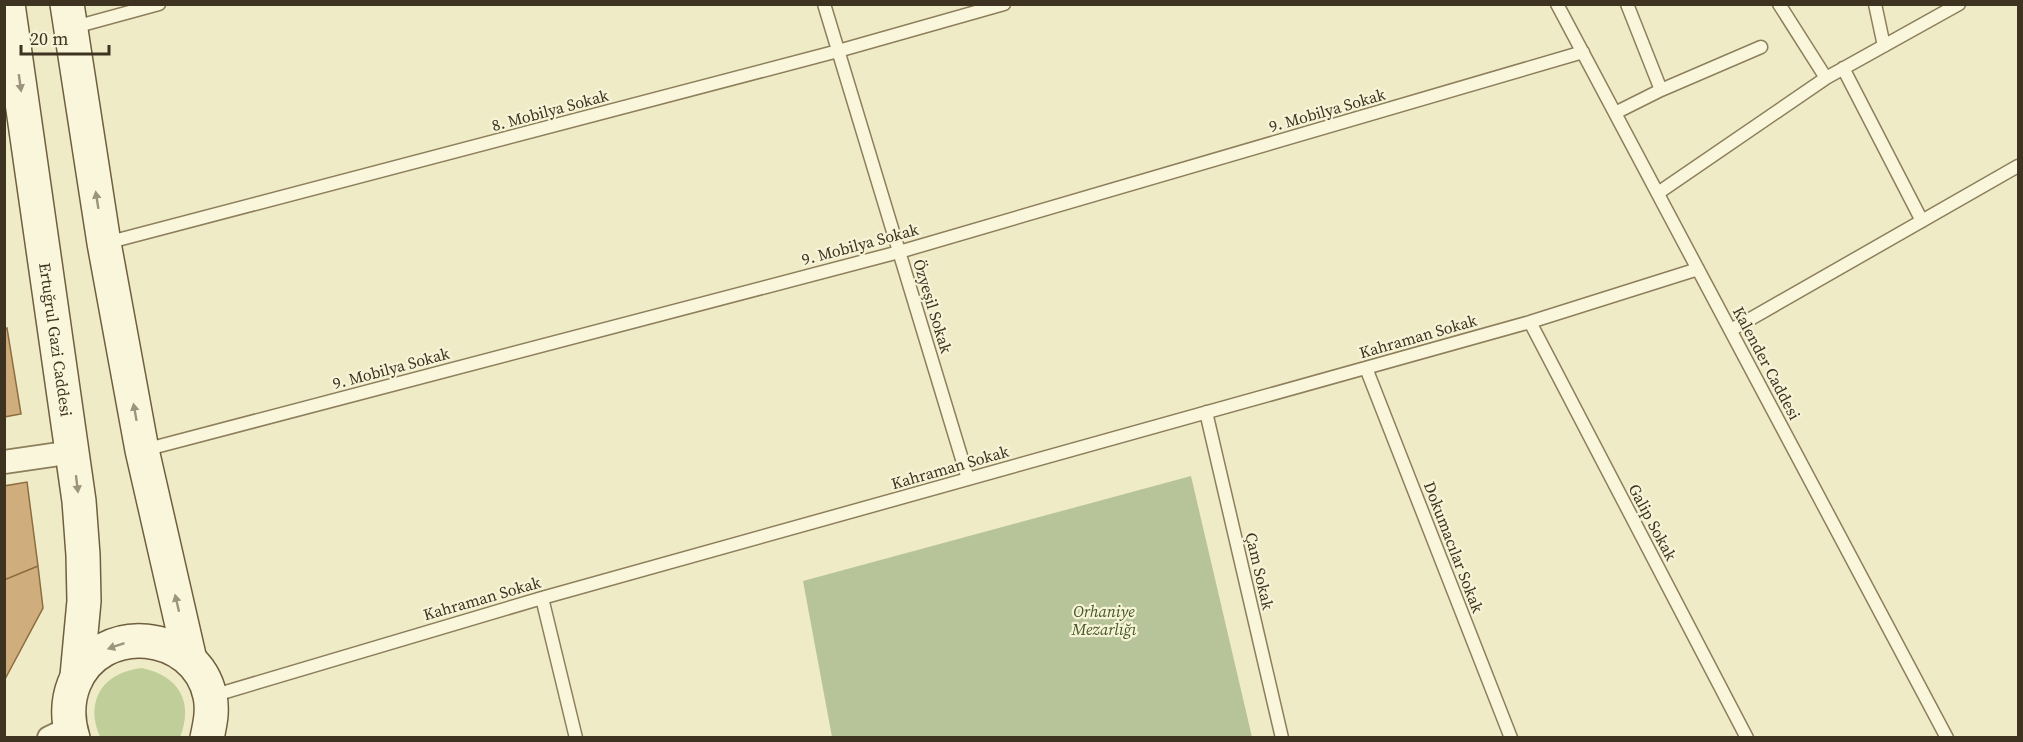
<svg xmlns="http://www.w3.org/2000/svg" width="2023" height="742" font-family="'Source Serif 4',serif">
	<style>
		.green { fill: #c0cf9a }
		.cemetery { fill: #b7c499 }
		.building { fill: #cfad7c; stroke: #8d6c40; stroke-width: 1.5 }
		.lines { fill: none; stroke-linecap: round; stroke-linejoin: round }
		.lane-casing { stroke: #8d7f5c; stroke-width: 15 }
		.street-casing { stroke: #8d7f5c; stroke-width: 26 }
		.secondary-casing { stroke: #6f5f3f; stroke-width: 36 }
		.lane { stroke: #faf6db; stroke-width: 12 }
		.street { stroke: #faf6db; stroke-width: 22 }
		.secondary { stroke: #faf6db; stroke-width: 33 }
		.oneway { fill: #9c947e }
		.labels { text-anchor: middle; dominant-baseline: central; stroke-width: 4.5; stroke-linejoin: round; paint-order: stroke }
		.street-label { font-size: 16px; fill: #3d3320; stroke: #f7f3d7 }
		.park-label { font-size: 16px; font-style: italic; fill: #445a26; stroke: #f7f3d7 }
	</style>
	<rect width="100%" height="100%" fill="#f0ebc7"/>
	<path class="green" d="M142 668C179 676 194 702 180 737H100C84 701 103 672 142 668Z"/>
	<path class="cemetery" d="M1191 476 1252 737H832L803 581Z"/>
	<path class="building" d="M7 328 21 414 4 417V329Z
		M27 482 38 566 4 580V486Z
		M38 566 43 608 4 681V580Z"/>
	<g class="lines">
		<defs>
			<path id="lane" d="M824 4 968 479
				M1557 4 1947 738
				M1627 4 1661 90
				M1779 4 1826 78
				M1875 4 1884 46
				M71 28 159 4
				M1843 68 1922 221
				M1615 113 1661 90 1761 47
				M1658 193 1826 78 1959 4
				M106 243 838 51 1004 4
				M1530 322 1747 738
				M1731 330 2018 166
				M1366 368 1511 738
				M1206 412 1282 738
				M144 450 899 252 1583 52
				M542 598 576 738
				M212 696 542 598 1530 322 1698 269"/>
			<path id="street" d="M4 462 73 452
				M49 738 70 728"/>
			<g id="secondary">
				<path id="s1" d="M8 4 79 501 83 555 84 601 77 676"/>
				<path d="M67 4 104 243 142 450 190 660"/>
				<path d="M73 738C67 719 67 702 74 684 100 620 196 630 210 696 213 711 210 724 207 738"/>
			</g>
		</defs>
		<use href="#lane" class="lane-casing"/>
		<use href="#street" class="street-casing"/>
		<use href="#secondary" class="secondary-casing"/>
		<use href="#lane" class="lane"/>
		<use href="#street" class="street"/>
		<use href="#secondary" class="secondary"/>
	</g>
	<defs><path id="oneway-solid" d="M-6-.8H1V-3.2L6.5 0L1 3.2V.8H-6Z" transform="scale(1.5)"/></defs>
	<g class="oneway">
		<use href="#oneway-solid" transform="translate(20 83) rotate(82)"/>
		<use href="#oneway-solid" transform="translate(97 200) rotate(-99)"/>
		<use href="#oneway-solid" transform="translate(135 412) rotate(-100)"/>
		<use href="#oneway-solid" transform="translate(77 484) rotate(83)"/>
		<use href="#oneway-solid" transform="translate(177 603) rotate(-103)"/>
		<use href="#oneway-solid" transform="translate(116 646) rotate(161)"/>
	</g>
	<g class="labels">
		<g class="street-label">
			<text transform="translate(550 110) rotate(-15)">8. Mobilya Sokak</text>
			<text transform="translate(1327 110) rotate(-16)">9. Mobilya Sokak</text>
			<text transform="translate(860 244) rotate(-15)">9. Mobilya Sokak</text>
			<text transform="translate(933 306) rotate(73)">Özyeşil Sokak</text>
			<text transform="translate(1418 336) rotate(-16)">Kahraman Sokak</text>
			<text stroke="none"><textPath href="#s1" startOffset="339">Ertuğrul Gazi Caddesi</textPath></text>
			<text transform="translate(1767 363) rotate(62)">Kalender Caddesi</text>
			<text transform="translate(391 368) rotate(-15)">9. Mobilya Sokak</text>
			<text transform="translate(950 467) rotate(-16)">Kahraman Sokak</text>
			<text transform="translate(1653 522) rotate(62)">Galip Sokak</text>
			<text transform="translate(1454 547) rotate(69)">Dokumacılar Sokak</text>
			<text transform="translate(1260 571) rotate(77)">Çam Sokak</text>
			<text transform="translate(482 598) rotate(-16)">Kahraman Sokak</text>
		</g>
		<g class="park-label">
			<text x="1104" y="611">Orhaniye<tspan x="1104" dy="18">Mezarlığı</tspan></text>
		</g>
	</g>
	<rect width="2023" height="742" fill="none" stroke="#3d3320" stroke-width="12"/>
	<path d="M21 45v9h88v-9" fill="none" stroke="#3d3320" stroke-width="3"/>
	<text x="30" y="45" font-size="18" fill="#3d3320" stroke="#f7f3d7" stroke-width="4.5" paint-order="stroke">20 m</text>
</svg>
